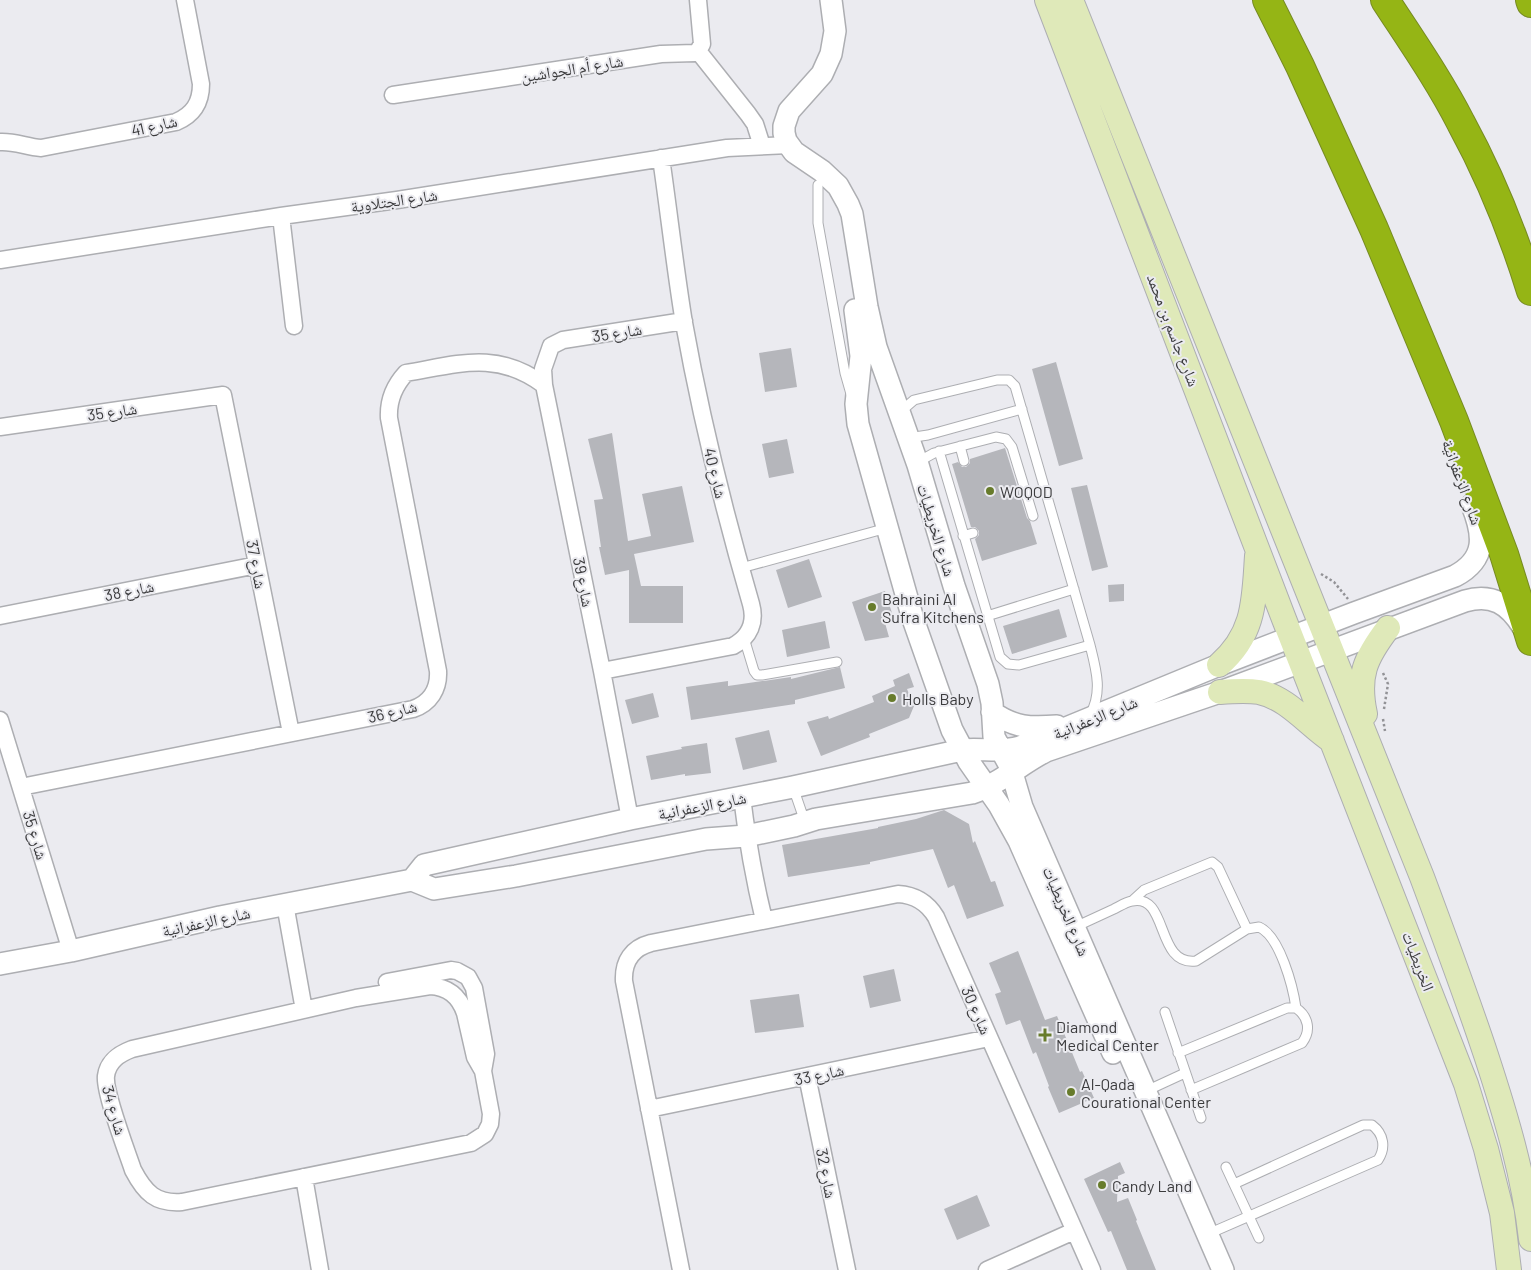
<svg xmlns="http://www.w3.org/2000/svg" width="1531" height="1270" font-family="Barlow,'Noto Naskh Arabic',sans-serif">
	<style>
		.building { fill: #b5b6bb }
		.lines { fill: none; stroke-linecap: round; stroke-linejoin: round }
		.service-casing { stroke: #adaeb2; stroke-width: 11 }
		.minor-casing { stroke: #adaeb2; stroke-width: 19 }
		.tertiary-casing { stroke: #adaeb2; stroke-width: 24 }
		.secondary-casing { stroke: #adaeb2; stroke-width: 26 }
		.motorway-casing { stroke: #768a23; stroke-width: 30 }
		.path { stroke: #929296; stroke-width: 2.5; stroke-dasharray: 2.5 2.5; stroke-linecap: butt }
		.service { stroke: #fff; stroke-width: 9 }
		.minor { stroke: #fff; stroke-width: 16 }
		.tertiary { stroke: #fff; stroke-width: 21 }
		.secondary { stroke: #dfe9b9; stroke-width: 24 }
		.motorway { stroke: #95b515; stroke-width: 28 }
		.poi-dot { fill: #677b2b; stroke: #ebebf0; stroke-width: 2 }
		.labels { text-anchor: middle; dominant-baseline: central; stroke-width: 4; stroke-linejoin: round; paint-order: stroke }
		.street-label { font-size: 16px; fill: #3b3b3d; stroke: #ebebf0 }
		.poi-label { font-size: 16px; fill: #3b3b3d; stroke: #ebebf0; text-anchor: start }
	</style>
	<rect width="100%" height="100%" fill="#ebebf0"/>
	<path class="building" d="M791 348 797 387 765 392 759 353Z
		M1056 362 1083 459 1059 466 1032 369Z
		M612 433 628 541 651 536 642 494 682 486 694 542 634 554 641 586H683V623H629V570L605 575 599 547H601L594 500 603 499 588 439Z
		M787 439 794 473 769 478 762 444Z
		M1005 448 1027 518 1030 521 1037 544 982 561 975 539 979 535V531L975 527H971L952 464 958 462 962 467H966L970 463V459Z
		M1087 485 1108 567 1092 571 1071 488Z
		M809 559 822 597 788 608 776 570Z
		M1124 584V601L1109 602 1108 585Z
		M885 591 892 613 883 616 889 637 865 641 852 602Z
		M1059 609 1067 637 1012 654 1003 626Z
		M825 621 830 648 787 657 782 630Z
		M840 667 845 688 795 700V704L691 720 686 687 728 681V686L791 677V679Z
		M909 673 914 687 907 689 914 706 909 718 869 734 870 737 821 756 807 722 828 716 829 719 874 702 872 696 895 686 893 680Z
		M653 693 659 717 632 724 625 700Z
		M769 730 777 762 743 770 735 738Z
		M707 743 711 773 685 776V774L651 780 646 756 682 749 681 747Z
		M944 810 969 824 973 843 975 841 991 882 995 881 1004 906 967 919 954 885 948 888 933 849 870 862V864L788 877 782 845 878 828V827L916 819Z
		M1018 951 1045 1020 1057 1016 1080 1072 1082 1071 1094 1098 1059 1113 1048 1087 1049 1086 1036 1052 1033 1054 1020 1020 1006 1025 995 994 1001 992 989 963Z
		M894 969 901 1001 870 1008 863 976Z
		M799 994 804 1027 755 1033 750 1000Z
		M1120 1162 1125 1173 1118 1176 1117 1202 1128 1198 1137 1220 1136 1221 1156 1270H1127L1111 1231 1108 1232 1084 1179Z
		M977 1195 990 1226 957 1240 944 1209Z"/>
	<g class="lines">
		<defs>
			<path id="service" d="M818 185V223L845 373 851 394
				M900 412 914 400 997 380H1009L1015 386 1090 645C1096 669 1103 692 1090 715
				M908 438 928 435 1022 409
				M960 446 964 461
				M939 451 1000 657 1008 664 1019 665 1090 645
				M918 465 925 458 934 453 996 437 1006 439 1012 447 1033 516
				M963 536 973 533
				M741 568 887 528
				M987 616 1074 589
				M744 638 754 671 757 675H762L837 662
				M793 787 805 822
				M1132 901 1144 890 1212 862 1218 867 1247 929
				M1075 927C1088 921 1101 915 1114 909 1120 906 1126 902 1132 901 1169 893 1155 966 1196 961L1247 929 1259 927C1280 936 1293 987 1296 1008
				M1165 1012 1201 1118
				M1178 1053 1287 1008H1296C1309 1017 1311 1031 1302 1043L1191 1090
				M1146 1091 1185 1073
				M1226 1167 1259 1238
				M1208 1234 1378 1160C1386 1148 1384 1134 1372 1125H1363L1234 1184"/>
			<path id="minor" d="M698 51 748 114 755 124 762 146
				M393 95 661 54 695 53 698 51 702 44 698 0
				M0 142C14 141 27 147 41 148L176 122C193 115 201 103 201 84L185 0
				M281 216 294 326
				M0 260 281 216 397 200 727 148 789 145
				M0 427 223 395 291 733
				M0 616 257 565
				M602 671 733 646C750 637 756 622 751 604 724 511 701 418 684 323 675 268 669 213 661 158
				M0 720 71 951
				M21 787 413 709C430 703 439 689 438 671L389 418C388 400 394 386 406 373 459 364 497 350 544 385
				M742 797C747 839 754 879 764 920
				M630 819 602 671 544 385 543 369 551 346 563 340 684 321
				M285 904 304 1010
				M387 982 451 970 457 971 468 977 474 988 486 1054 483 1071
				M430 986C448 987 459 996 465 1013L475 1057 483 1071 491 1114 490 1124 485 1134 471 1143 182 1202C156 1204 145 1193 133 1170 127 1152 104 1092 106 1076 108 1061 119 1054 132 1049L356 998Z
				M807 1076 847 1270
				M649 1109 989 1038
				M304 1177 320 1270
				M681 1270 624 981C623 961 632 948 651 943L898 894C915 895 927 902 936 917L1092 1270
				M987 1270 1074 1231"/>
			<path id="tertiary" d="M831 0 835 31 831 54 822 74 789 111 784 126V133L786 141 794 152 822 171 838 186 848 204 852 214 867 307 876 347 918 465 954 586 988 684 992 703 994 737 1010 766 1022 807 1223 1270
				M855 310 861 356 856 404 858 424 913 619 952 730 969 762 999 805 1019 841 1113 1053
				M1472 505C1484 535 1487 559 1455 576L1354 613 1219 665 1020 747C1001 753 982 748 962 750L793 787 630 819 424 865 412 880 434 889 516 876 706 839 746 836 794 826 816 819 972 793C1000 784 1020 764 1046 751L1220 692 1465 601C1492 593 1509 604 1523 627
				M992 712C1015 728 1030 728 1057 726
				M0 964 71 951 220 917 412 880"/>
			<path id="secondary" d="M1047 0 1284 619 1466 1084 1486 1149 1502 1213 1509 1270
				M1071 0 1422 877C1444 936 1466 995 1486 1055 1506 1116 1524 1176 1531 1239
				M1219 665C1255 634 1254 600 1257 556
				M1220 692C1233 691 1246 690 1259 692 1288 698 1308 725 1332 741
				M1365 714C1357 676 1365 658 1388 628"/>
			<path id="motorway" d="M1267 0 1300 66 1374 229 1454 421 1504 554 1531 641
				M1385 0C1411 40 1439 80 1461 123 1490 176 1513 233 1531 291
				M1530 0 1531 3"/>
		</defs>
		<use href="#service" class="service-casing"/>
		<use href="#minor" class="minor-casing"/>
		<use href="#tertiary" class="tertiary-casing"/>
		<use href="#secondary" class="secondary-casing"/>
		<use href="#motorway" class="motorway-casing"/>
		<path class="path" d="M1321 574 1334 582 1348 599
			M1383 673 1388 684 1384 709
			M1383 719 1385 731"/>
		<use href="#service" class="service"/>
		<use href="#minor" class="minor"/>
		<use href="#tertiary" class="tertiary"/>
		<use href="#secondary" class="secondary"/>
		<use href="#motorway" class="motorway"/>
	</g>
	<g class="poi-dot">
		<circle cx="990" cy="491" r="5"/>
		<circle cx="872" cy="607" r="5"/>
		<circle cx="892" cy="698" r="5"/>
		<path d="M1042.5 1027.5h5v5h5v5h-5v5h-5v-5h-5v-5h5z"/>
		<circle cx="1071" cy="1092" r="5"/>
		<circle cx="1102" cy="1185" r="5"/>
	</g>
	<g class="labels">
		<g class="street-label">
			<text transform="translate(572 68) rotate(-9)">شارع أم الجواشين</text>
			<text transform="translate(154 125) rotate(-13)">شارع 41</text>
			<text transform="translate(394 200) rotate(-8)">شارع الجتلاوية</text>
			<text transform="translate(1174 330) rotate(69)">شارع جاسم بن محمد</text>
			<text transform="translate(617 332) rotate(-9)">شارع 35</text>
			<text transform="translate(112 411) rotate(-8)">شارع 35</text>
			<text transform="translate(716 473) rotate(76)">شارع 40</text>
			<text transform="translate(1463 482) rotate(70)">شارع الزعفرانية</text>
			<text transform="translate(937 530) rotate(73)">شارع الخريطيات</text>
			<text transform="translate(257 564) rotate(79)">شارع 37</text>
			<text transform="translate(584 582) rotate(79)">شارع 39</text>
			<text transform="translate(129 590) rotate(-11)">شارع 38</text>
			<text transform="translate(392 711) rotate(-14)">شارع 36</text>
			<text transform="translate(1095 717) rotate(-22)">شارع الزعفرانية</text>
			<text transform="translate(702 805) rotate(-11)">شارع الزعفرانية</text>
			<text transform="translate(36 835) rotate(73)">شارع 35</text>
			<text transform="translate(1067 911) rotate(67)">شارع الخريطيات</text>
			<text transform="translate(206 921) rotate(-12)">شارع الزعفرانية</text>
			<text transform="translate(1419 961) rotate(69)">الخريطيات</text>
			<text transform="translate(977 1010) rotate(66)">شارع 30</text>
			<text transform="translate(819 1074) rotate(-12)">شارع 33</text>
			<text transform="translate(115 1110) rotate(74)">شارع 34</text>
			<text transform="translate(827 1173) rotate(79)">شارع 32</text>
		</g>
		<g class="poi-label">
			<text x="1000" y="491">WOQOD</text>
			<text x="882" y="598">Bahraini Al<tspan x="882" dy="18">Sufra Kitchens</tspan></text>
			<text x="902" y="698">Holls Baby</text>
			<text x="1056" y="1026">Diamond<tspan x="1056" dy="18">Medical Center</tspan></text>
			<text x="1081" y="1083">Al-Qada<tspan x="1081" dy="18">Courational Center</tspan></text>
			<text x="1112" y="1185">Candy Land</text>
		</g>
	</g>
</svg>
